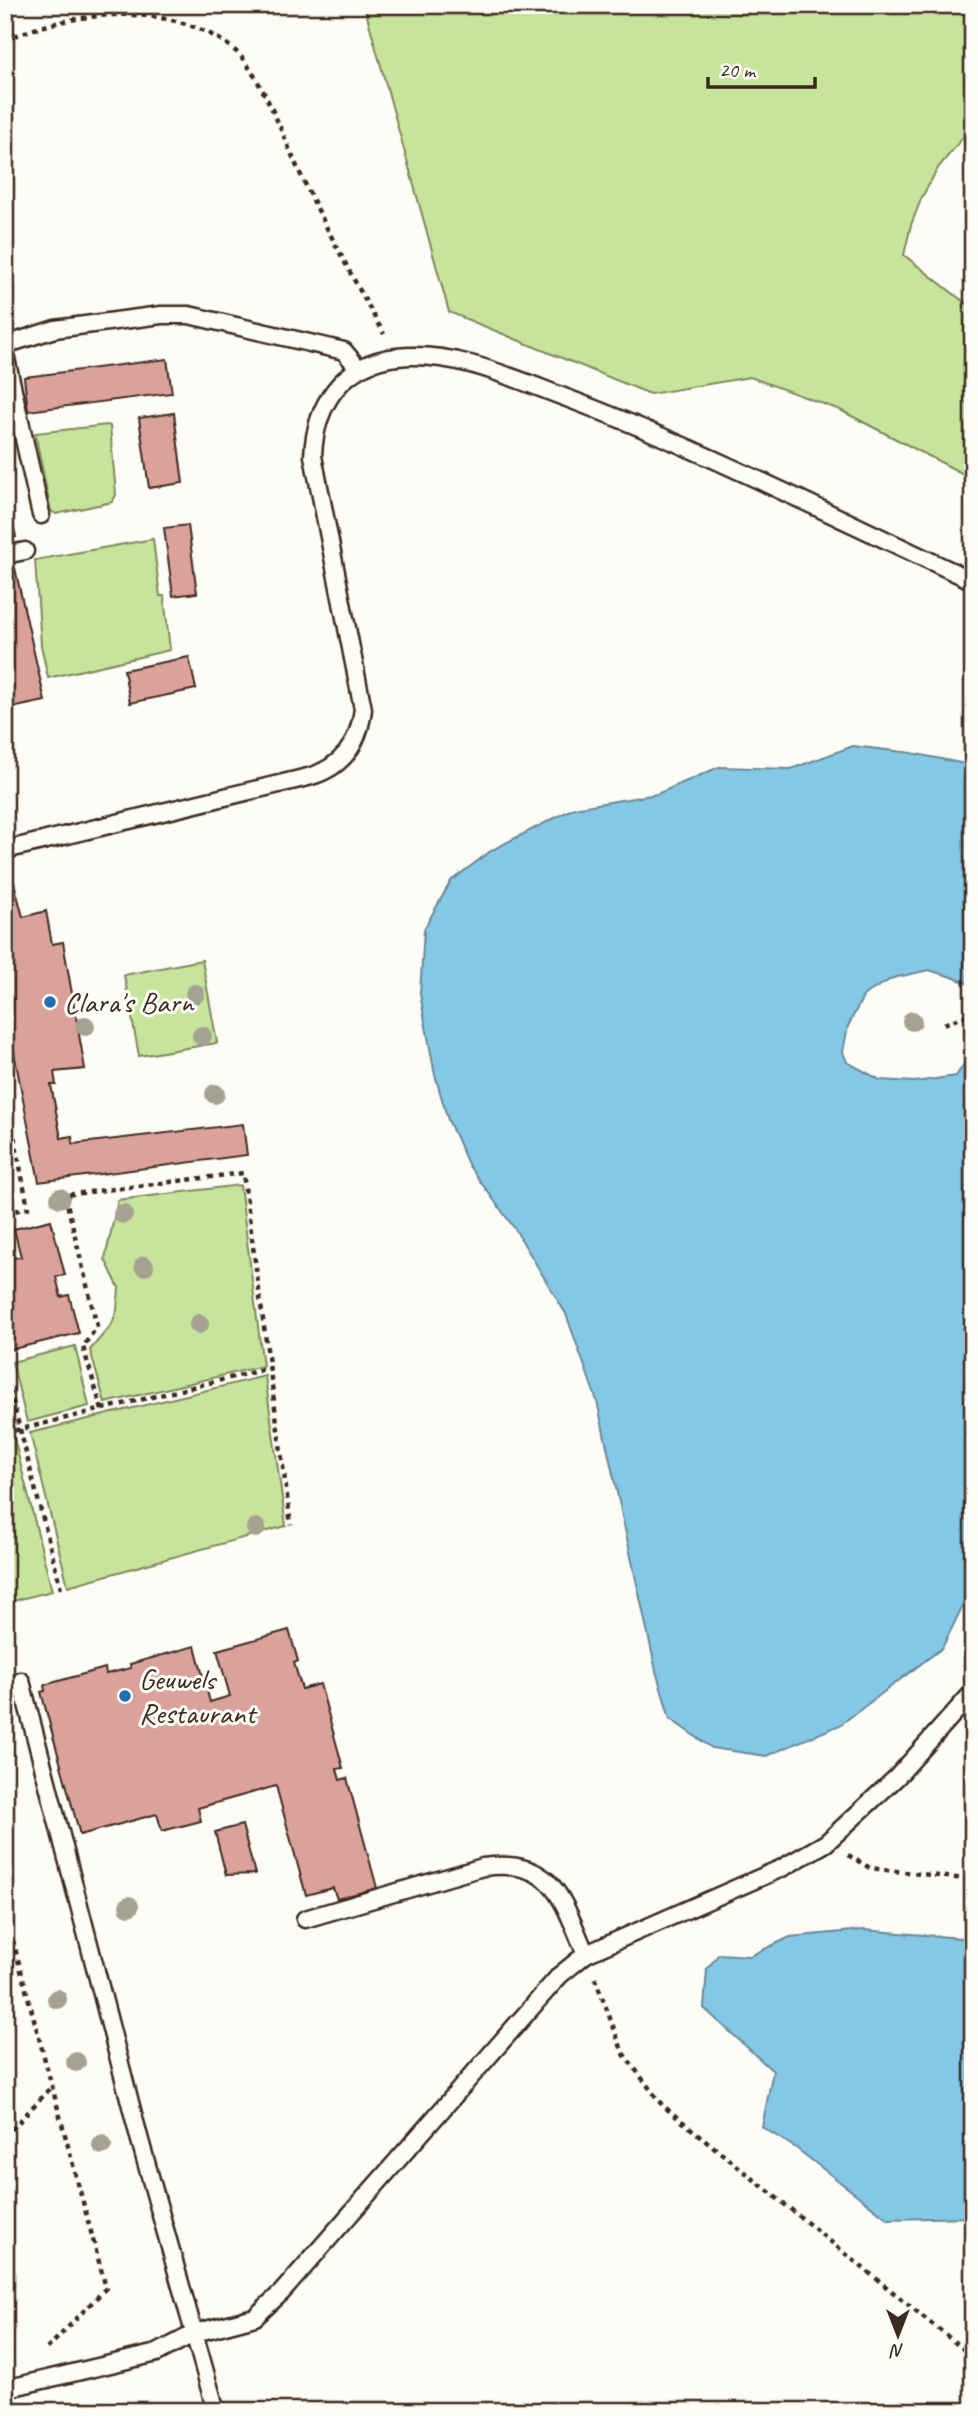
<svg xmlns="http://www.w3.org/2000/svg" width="978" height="2416" font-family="Caveat,sans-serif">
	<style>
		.green { fill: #c6e49b; stroke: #80875c; stroke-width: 2 }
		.water { fill: #85c8e6; stroke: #678996; stroke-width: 2 }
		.building { fill: #dba19b; stroke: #3b2a1e; stroke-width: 2 }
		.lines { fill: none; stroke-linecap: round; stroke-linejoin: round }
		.service-casing { stroke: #3b2a1e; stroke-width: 21 }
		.path { stroke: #3b2a1e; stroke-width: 4.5; stroke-dasharray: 5 5; stroke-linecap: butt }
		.service { stroke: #fdfcf7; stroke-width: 16 }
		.tree { fill: #a6a291 }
		.poi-dot { fill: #1f6fb2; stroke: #fdfcf7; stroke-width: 2.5 }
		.labels { text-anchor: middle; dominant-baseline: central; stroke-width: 6; stroke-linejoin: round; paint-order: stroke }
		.poi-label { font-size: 30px; fill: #3b2a1e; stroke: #fdfcf7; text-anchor: start }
	</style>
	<rect width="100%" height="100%" fill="#fdfcf7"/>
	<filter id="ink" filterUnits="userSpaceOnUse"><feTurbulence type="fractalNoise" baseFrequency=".0143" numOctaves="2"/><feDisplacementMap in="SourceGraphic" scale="14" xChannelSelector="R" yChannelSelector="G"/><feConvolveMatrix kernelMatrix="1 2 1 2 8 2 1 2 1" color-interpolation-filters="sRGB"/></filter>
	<g filter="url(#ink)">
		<path class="green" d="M364 5H973V125L938 168 922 197 911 225 904 255 973 309V479L840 410 750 377 650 394 449 312Z
			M107 425 110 426 116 495 112 502 56 514 51 511 35 433Z
			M153 539 160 596H164L170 650 48 678 41 645 35 560Z
			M202 960 217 1043 139 1056 124 975Z
			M240 1185 263 1366 105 1403 90 1350 112 1324 117 1310 119 1288 105 1259 118 1200Z
			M75 1346 89 1406 27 1422 12 1362Z
			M265 1376 286 1526 68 1586 30 1433Z
			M14 1438 52 1591 5 1603V1440Z"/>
		<path class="water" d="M853 746 912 753 965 764 973 762V986L955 978 929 970 893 978 864 995 848 1026 843 1052 847 1062 880 1080 915 1082 956 1076 973 1051V1585L942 1648 840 1725 766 1756 712 1748 670 1719 656 1671 597 1401 566 1314 515 1229 469 1166 448 1120 435 1075 420 994 424 929 451 881 492 850 574 808 657 794 719 767 791 769Z
			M863 1930 973 1939V2217L888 2219 796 2148 762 2127 773 2071 704 2008 707 1969 719 1954 750 1956 790 1937Z"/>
		<path class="building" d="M167 359 172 393 28 411 24 377Z
			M174 413 183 483 149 488 139 418Z
			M5 491 16 537 5 539Z
			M188 525 197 593 173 596 164 528Z
			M15 568 45 701 11 708 5 682V570Z
			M189 657 196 689 130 703 124 670Z
			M13 879 23 917 46 911 52 944 63 942 85 1069 54 1072 56 1085H51L61 1138 72 1136 73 1144 243 1124 247 1155 39 1182 5 1006V881Z
			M51 1220 65 1275 56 1277 61 1297 69 1295 79 1333 5 1351V1259L21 1257 14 1229Z
			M289 1630 298 1661 294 1663 302 1689 320 1684 343 1768 337 1769 340 1780 347 1778 377 1888 337 1899 333 1888 306 1895 276 1786 198 1808 201 1821 162 1831 157 1814 80 1835 41 1692 45 1691 44 1685 105 1668 106 1674 131 1668 130 1664 195 1646 210 1702 230 1696 217 1650Z
			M242 1825 255 1874 226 1875 215 1832Z"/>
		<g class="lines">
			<defs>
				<path id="service" d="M5 345 55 329 161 315H189L344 351 359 369
					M5 354 41 515
					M5 555 25 551
					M5 850 308 777C342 768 359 744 363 709L313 456C315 405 342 363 397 357 451 351 506 375 556 394 698 447 835 517 973 581
					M21 1681 139 2137 216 2411
					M305 1919 483 1867C555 1857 562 1901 586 1954
					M5 2389 157 2353 195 2333 255 2317 282 2292 560 1975 586 1954 782 1868 826 1843 897 1777 973 1692"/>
			</defs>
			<use href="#service" class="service-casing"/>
			<path class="path" d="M5 40C79 8 181 0 240 55 266 88 281 131 298 169 325 226 353 279 384 334
				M944 1024 973 1013
				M5 1088 28 1208 5 1213
				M5 1371 61 1589
				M102 1410 83 1347 97 1326 65 1195 243 1173 291 1525
				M5 1433 270 1368
				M848 1855 870 1868 973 1880
				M5 1911 106 2288 44 2352
				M595 1978 623 2053 662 2105 973 2357
				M5 2137 52 2086"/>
			<use href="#service" class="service"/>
		</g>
		<g class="tree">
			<circle cx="195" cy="994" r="10"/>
			<circle cx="912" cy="1021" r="10"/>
			<circle cx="85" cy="1026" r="10"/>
			<circle cx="202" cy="1036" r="10"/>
			<circle cx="215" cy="1094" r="10"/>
			<circle cx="60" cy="1198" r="10"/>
			<circle cx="123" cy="1214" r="10"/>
			<circle cx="144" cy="1266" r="10"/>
			<circle cx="199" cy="1324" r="10"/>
			<circle cx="256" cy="1528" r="10"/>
			<circle cx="129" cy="1906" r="10"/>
			<circle cx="57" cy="1999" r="10"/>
			<circle cx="76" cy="2062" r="10"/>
			<circle cx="102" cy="2145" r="10"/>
		</g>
	</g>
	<g class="poi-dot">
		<circle cx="50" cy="1002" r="7"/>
		<circle cx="125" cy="1696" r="7"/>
	</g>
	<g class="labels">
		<g class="poi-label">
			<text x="64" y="1002">Clara's Barn</text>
			<text x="139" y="1679">Geuwels<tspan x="139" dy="34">Restaurant</tspan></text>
		</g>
	</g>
	<rect width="978" height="2416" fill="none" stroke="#fdfcf7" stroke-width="28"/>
	<rect x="14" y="14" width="950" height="2388" fill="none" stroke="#3b2a1e" stroke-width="2.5" filter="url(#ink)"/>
	<g transform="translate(898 2335) rotate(180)" stroke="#fdfcf7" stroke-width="5" paint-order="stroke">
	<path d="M0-5L12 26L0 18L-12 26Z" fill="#3b2a1e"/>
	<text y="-10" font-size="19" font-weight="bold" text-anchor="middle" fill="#3b2a1e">N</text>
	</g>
	<path d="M708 77v10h107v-10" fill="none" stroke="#3b2a1e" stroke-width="3.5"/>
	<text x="719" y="77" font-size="21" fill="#3b2a1e" stroke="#fdfcf7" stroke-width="5" paint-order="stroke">20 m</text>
</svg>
